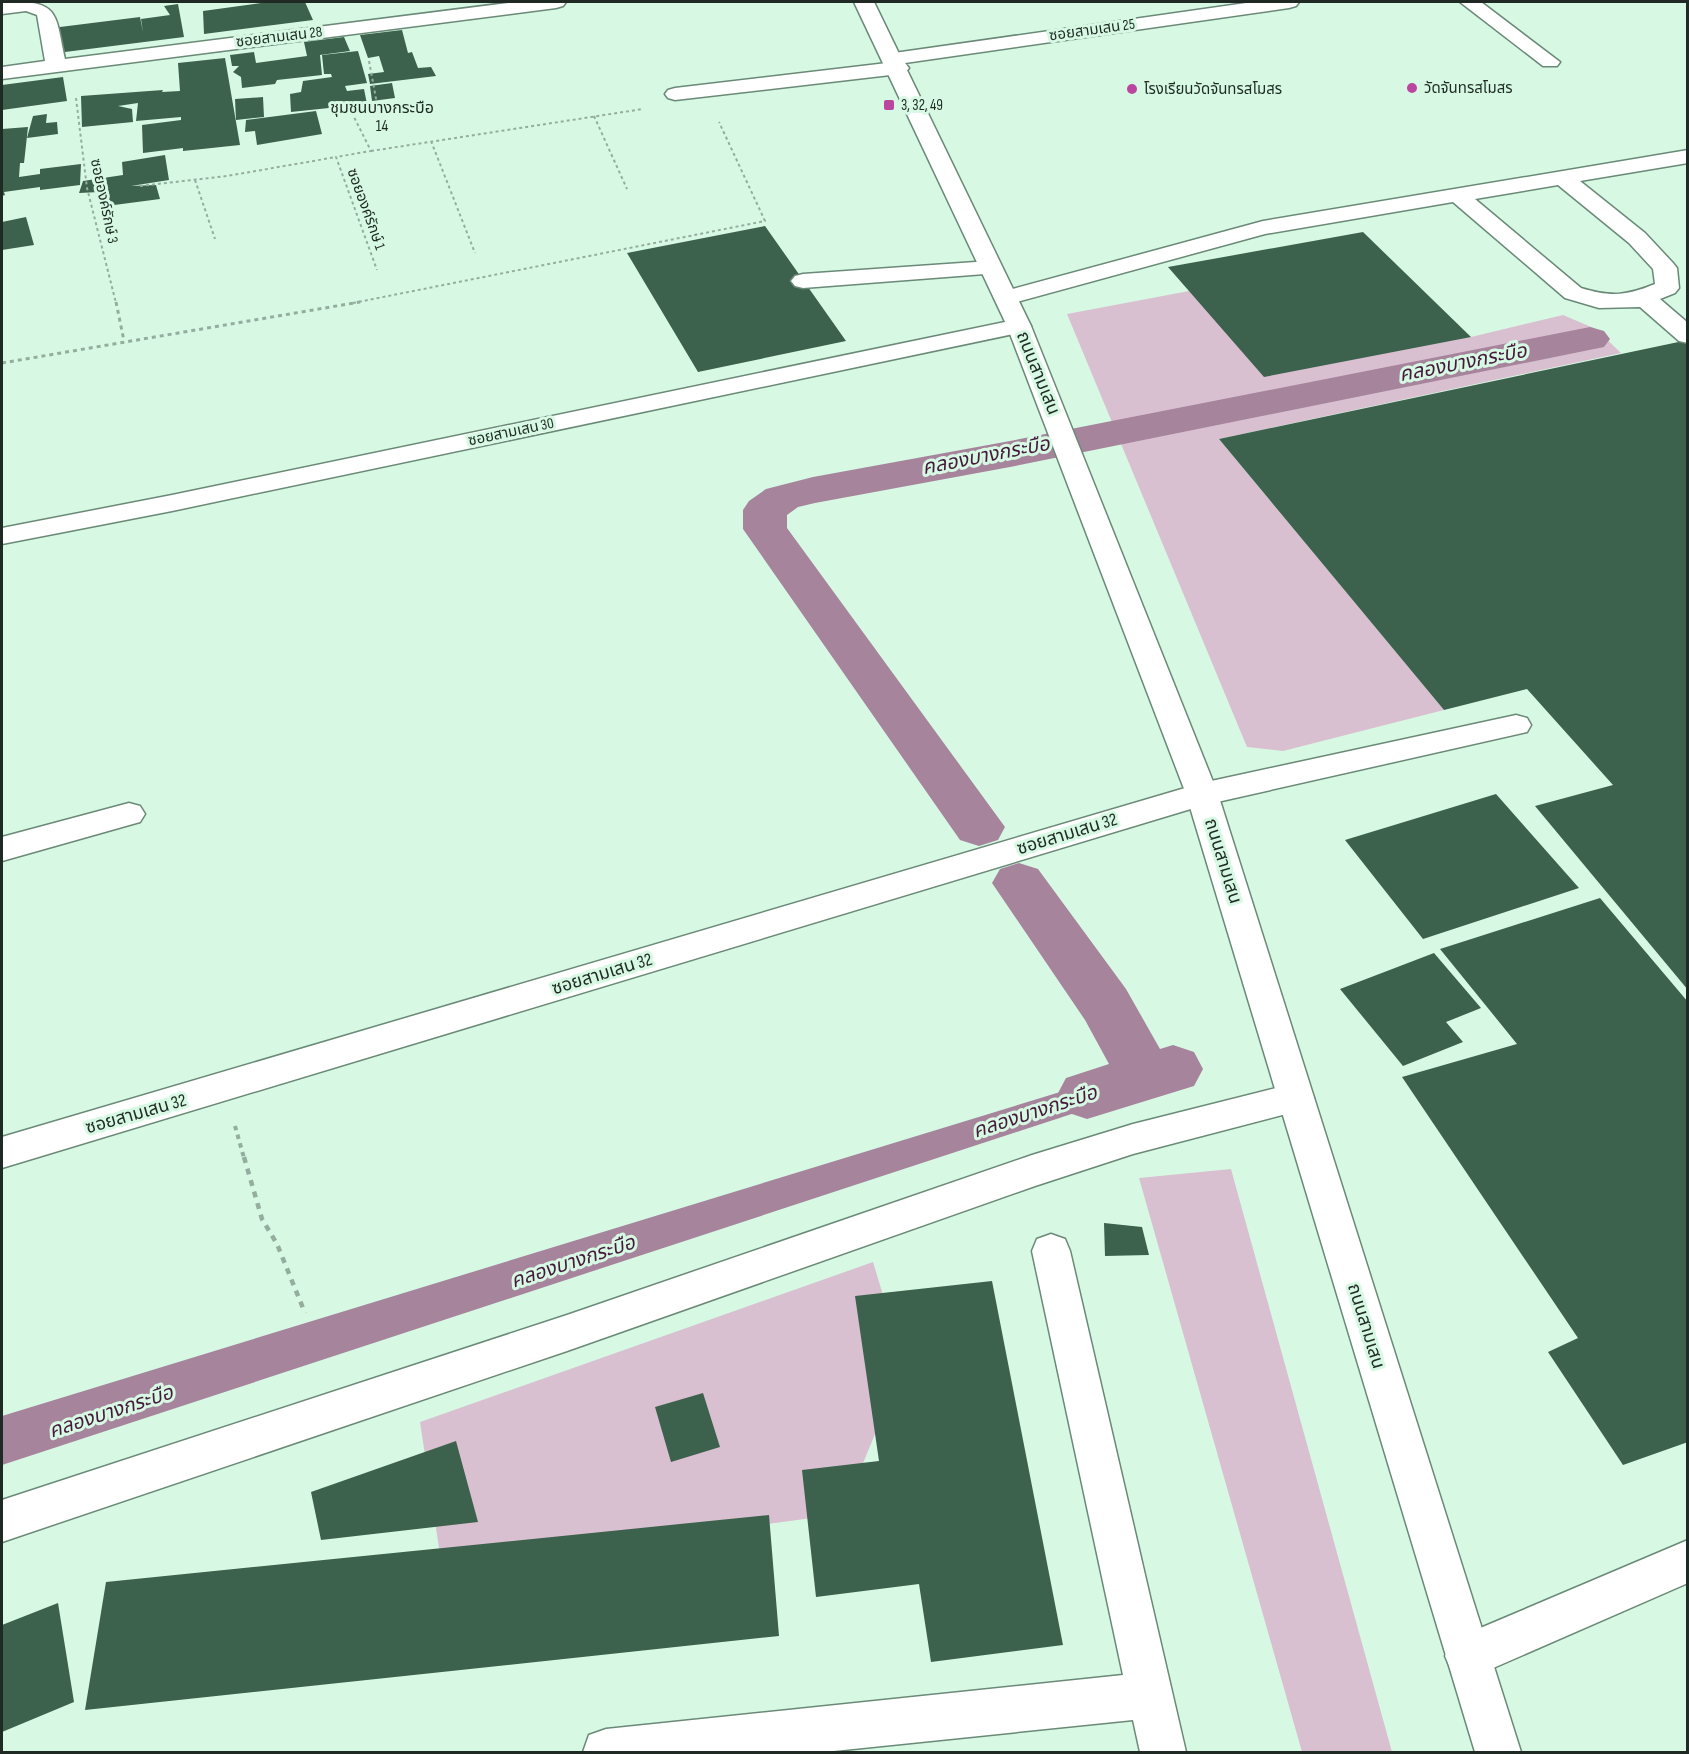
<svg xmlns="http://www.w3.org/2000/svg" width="1689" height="1754" font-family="'Sofia Sans Condensed','Noto Sans Thai',sans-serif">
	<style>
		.green { fill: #d9c0d1 }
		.water { fill: #a6849c }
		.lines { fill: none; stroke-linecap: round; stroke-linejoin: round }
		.canal { fill: #a6849c; fill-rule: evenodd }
		.building { fill: #3c614c }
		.minor-casing { stroke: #6a8977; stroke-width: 3 }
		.major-casing { stroke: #6a8977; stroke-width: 3 }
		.path-far3 { stroke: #94ad9e; stroke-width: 2; stroke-dasharray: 3 3; stroke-linecap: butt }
		.path-far2 { stroke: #94ad9e; stroke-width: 3; stroke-dasharray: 4 4; stroke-linecap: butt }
		.path-far1 { stroke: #94ad9e; stroke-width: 4; stroke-dasharray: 4.5 4.5; stroke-linecap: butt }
		.path { stroke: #94ad9e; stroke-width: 4.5; stroke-dasharray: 6 6; stroke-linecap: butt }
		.minor { fill: #fff; fill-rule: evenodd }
		.major { fill: #fff; fill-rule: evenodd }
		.poi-dot { fill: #ba46a0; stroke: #d7f9e4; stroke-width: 2 }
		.labels { text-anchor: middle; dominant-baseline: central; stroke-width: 6; stroke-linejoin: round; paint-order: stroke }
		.far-street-label { font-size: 15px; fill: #1e2a23; stroke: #d7f9e4 }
		.far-poi-label { font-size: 15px; fill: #1e2a23; stroke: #d7f9e4; text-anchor: start }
		.far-neighbourhood-label { font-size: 16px; fill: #1e2a23; stroke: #d7f9e4 }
		.street-label { font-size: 18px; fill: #1e2a23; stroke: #d7f9e4 }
		.water-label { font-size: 20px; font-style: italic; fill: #46193b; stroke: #d7f9e4 }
	</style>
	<rect width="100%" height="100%" fill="#d7f9e4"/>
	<path class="green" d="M1189 291 1471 337 1563 315 1596 329 1621 353 1219 439 1444 710 1283 751 1247 747 1067 314Z
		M1231 1169 1392 1752H1302L1139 1178Z
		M873 1262 904 1364 842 1514 442 1568 420 1422Z"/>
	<path class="water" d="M1155 1063 1163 1084 2 1465V1416Z"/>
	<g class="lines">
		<path class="canal" d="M1590 327 1604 331 1610 339 1604 347 1010 467 815 503 798 507 787 515V528L1005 827 998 840 979 846 960 840 743 529V510L749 501 766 489 813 477 1010 441Z
			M1019 863 1038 869 1126 989 1160 1049 1173 1045 1194 1052 1203 1069 1194 1086 1087 1119 1066 1112 1057 1095 1066 1078 1109 1064 1085 1020 992 883 1000 869Z"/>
	</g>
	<path class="building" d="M268 2H305L313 20 204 34 203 11Z
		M178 4 184 37 57 53 52 28 140 17 143 32 141 19 170 15 164 6Z
		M402 30 408 53 412 52 418 68 431 67 436 76 370 84 368 74 384 72 379 56 368 58 360 35Z
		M344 37 350 51 320 55 322 75 277 80 275 84 242 88 241 77 233 72 239 66H232L230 55 254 52 256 63 307 56 304 42Z
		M358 51 367 83 345 86 347 91 364 89 367 104 291 112 290 94 301 92 303 81 332 77 331 74H324L322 55Z
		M225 58 240 145 183 151V148L143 153 142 125 181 120V117L136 121 138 103 118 106 132 109 133 122 82 127 81 96 163 90 162 92 180 91 178 63Z
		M63 77 67 101 2 110V85Z
		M392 83 395 98 372 101 370 86Z
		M263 97 264 117 236 120 235 99Z
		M316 111 322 134 257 145 255 131 245 132 246 120Z
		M47 114 46 123 57 122 58 134 27 138 33 116Z
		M28 127 24 163H20L19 177 40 174V169L81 164 80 185 40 190V187L4 192 5 195 2 196V129Z
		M165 155 169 180 131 186 156 185 160 199 99 207V192L79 193 83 181 123 175 122 162Z
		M26 217 34 245 2 250V222Z
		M765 226 846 341 698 372 627 253Z
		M1363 232 1471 337 1264 377 1168 267Z
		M1688 340V990L1535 806 1613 785 1527 689 1444 710 1219 439Z
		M1496 794 1579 888 1423 939 1345 840Z
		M1600 898 1688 1002V1442L1623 1465 1548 1352 1578 1338 1402 1077 1517 1044 1440 949Z
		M1434 953 1481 1008 1446 1022 1463 1042 1403 1066 1340 989Z
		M1104 1223 1142 1227 1149 1255 1105 1256Z
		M992 1281 1063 1645 931 1662 919 1584 816 1597 802 1470 879 1461 855 1296Z
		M703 1393 720 1447 671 1462 655 1407Z
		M456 1441 478 1522 321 1540 311 1492Z
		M769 1515 779 1636 85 1710 106 1582Z
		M58 1603 74 1702 2 1732V1625Z"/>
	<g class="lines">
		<defs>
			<path id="minor" d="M2 2C60 0 55 12 65 59L515 2H566L563 6 556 8 2 79V67L45 61 37 15 26 11 2 14Z
				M1253 2H1299L1296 6 1289 8 905 63 909 68 906 72 899 74 675 100 668 98 665 94 668 90 675 88 887 63 884 59 887 55 894 53Z
				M1460 2H1481L1560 62 1557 66H1543Z
				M1688 150V163L1580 181 1645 233 1673 263 1677 268 1679 288 1675 293 1660 299 1688 323V343L1679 341 1640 307 1599 308 1565 298 1453 202 1265 234 1006 305 998 303 994 298 998 293 1263 221ZM1558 185 1629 243 1653 269 1655 284C1626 296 1611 297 1581 288L1475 199Z
				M990 261 998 263 1002 268 998 273 803 288 795 286 791 281 795 276 803 274Z
				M1019 319 1028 321 1031 326 1028 331 172 511 2 544V528L172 495Z
				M1516 715 1527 718 1531 725 1527 732 1204 805 2 1168V1137L1202 783Z
				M129 803 140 806 145 814 140 822 2 861V837Z
				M1296 1083 1309 1088 1314 1098 1309 1108 1133 1154 1035 1186 567 1351 2 1542V1500L567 1315 1032 1155 1133 1124Z
				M1051 1234 1065 1239 1070 1251 1186 1752H1140L1133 1720 824 1752H583L589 1735 606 1729 1123 1675 1032 1251 1037 1239Z
				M1688 1540V1583L1468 1679 1452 1672 1445 1656 1452 1640Z"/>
			<path id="major" d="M854 2H874L1031 326 1218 794 1521 1752H1475L1186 794 1007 326Z"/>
		</defs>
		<use href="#minor" class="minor-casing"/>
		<use href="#major" class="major-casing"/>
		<path class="path-far3" d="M369 61 377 104 349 107 371 151 336 157 377 270
			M76 98 87 188 116 303
			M594 116 627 189
			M431 141 475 253
			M371 151 643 109
			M195 180 215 239
			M140 186 227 176 336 157
			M353 303 765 221 719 122"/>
		<path class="path-far2" d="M116 302 124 341
			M2 363 360 302"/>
		<path class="path-far1" d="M235 1126 244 1158"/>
		<path class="path" d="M244 1157 262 1219 277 1244 305 1313"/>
		<use href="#minor" class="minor"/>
		<use href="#major" class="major"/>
	</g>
	<g class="poi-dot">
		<circle cx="1412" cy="88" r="6"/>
		<circle cx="1132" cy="89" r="6"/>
		<rect x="883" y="99" width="12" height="12" rx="3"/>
	</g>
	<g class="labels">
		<g class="far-street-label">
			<text transform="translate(1092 30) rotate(-8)">ซอยสามเสน 25</text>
			<text transform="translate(279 37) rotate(-7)">ซอยสามเสน 28</text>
			<text transform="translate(104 201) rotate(78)">ซอยองค์รักษ์ 3</text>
			<text transform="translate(366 209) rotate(70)">ซอยองค์รักษ์ 1</text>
			<text transform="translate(511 432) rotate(-12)">ซอยสามเสน 30</text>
		</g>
		<g class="far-poi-label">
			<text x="1424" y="88">วัดจันทรสโมสร</text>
			<text x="1144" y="89">โรงเรียนวัดจันทรสโมสร</text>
			<text x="901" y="105">3, 32, 49</text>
		</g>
		<g class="far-neighbourhood-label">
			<text x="382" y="108">ชุมชนบางกระบือ<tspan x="382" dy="18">14</tspan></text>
		</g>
		<g class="street-label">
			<text transform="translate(1038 373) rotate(68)">ถนนสามเสน</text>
			<text transform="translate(1067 834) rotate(-17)">ซอยสามเสน 32</text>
			<text transform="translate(1223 861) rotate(73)">ถนนสามเสน</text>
			<text transform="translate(602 974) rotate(-17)">ซอยสามเสน 32</text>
			<text transform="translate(136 1114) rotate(-16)">ซอยสามเสน 32</text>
			<text transform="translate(1366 1326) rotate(73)">ถนนสามเสน</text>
		</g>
		<g class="water-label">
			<text transform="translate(1463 363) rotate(-11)">คลองบางกระบือ</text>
			<text transform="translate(986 456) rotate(-11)">คลองบางกระบือ</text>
			<text transform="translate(1035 1112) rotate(-18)">คลองบางกระบือ</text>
			<text transform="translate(573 1262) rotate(-18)">คลองบางกระบือ</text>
			<text transform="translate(111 1412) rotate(-18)">คลองบางกระบือ</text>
		</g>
	</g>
	<rect width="1689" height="1754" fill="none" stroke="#1e2a23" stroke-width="6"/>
</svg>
